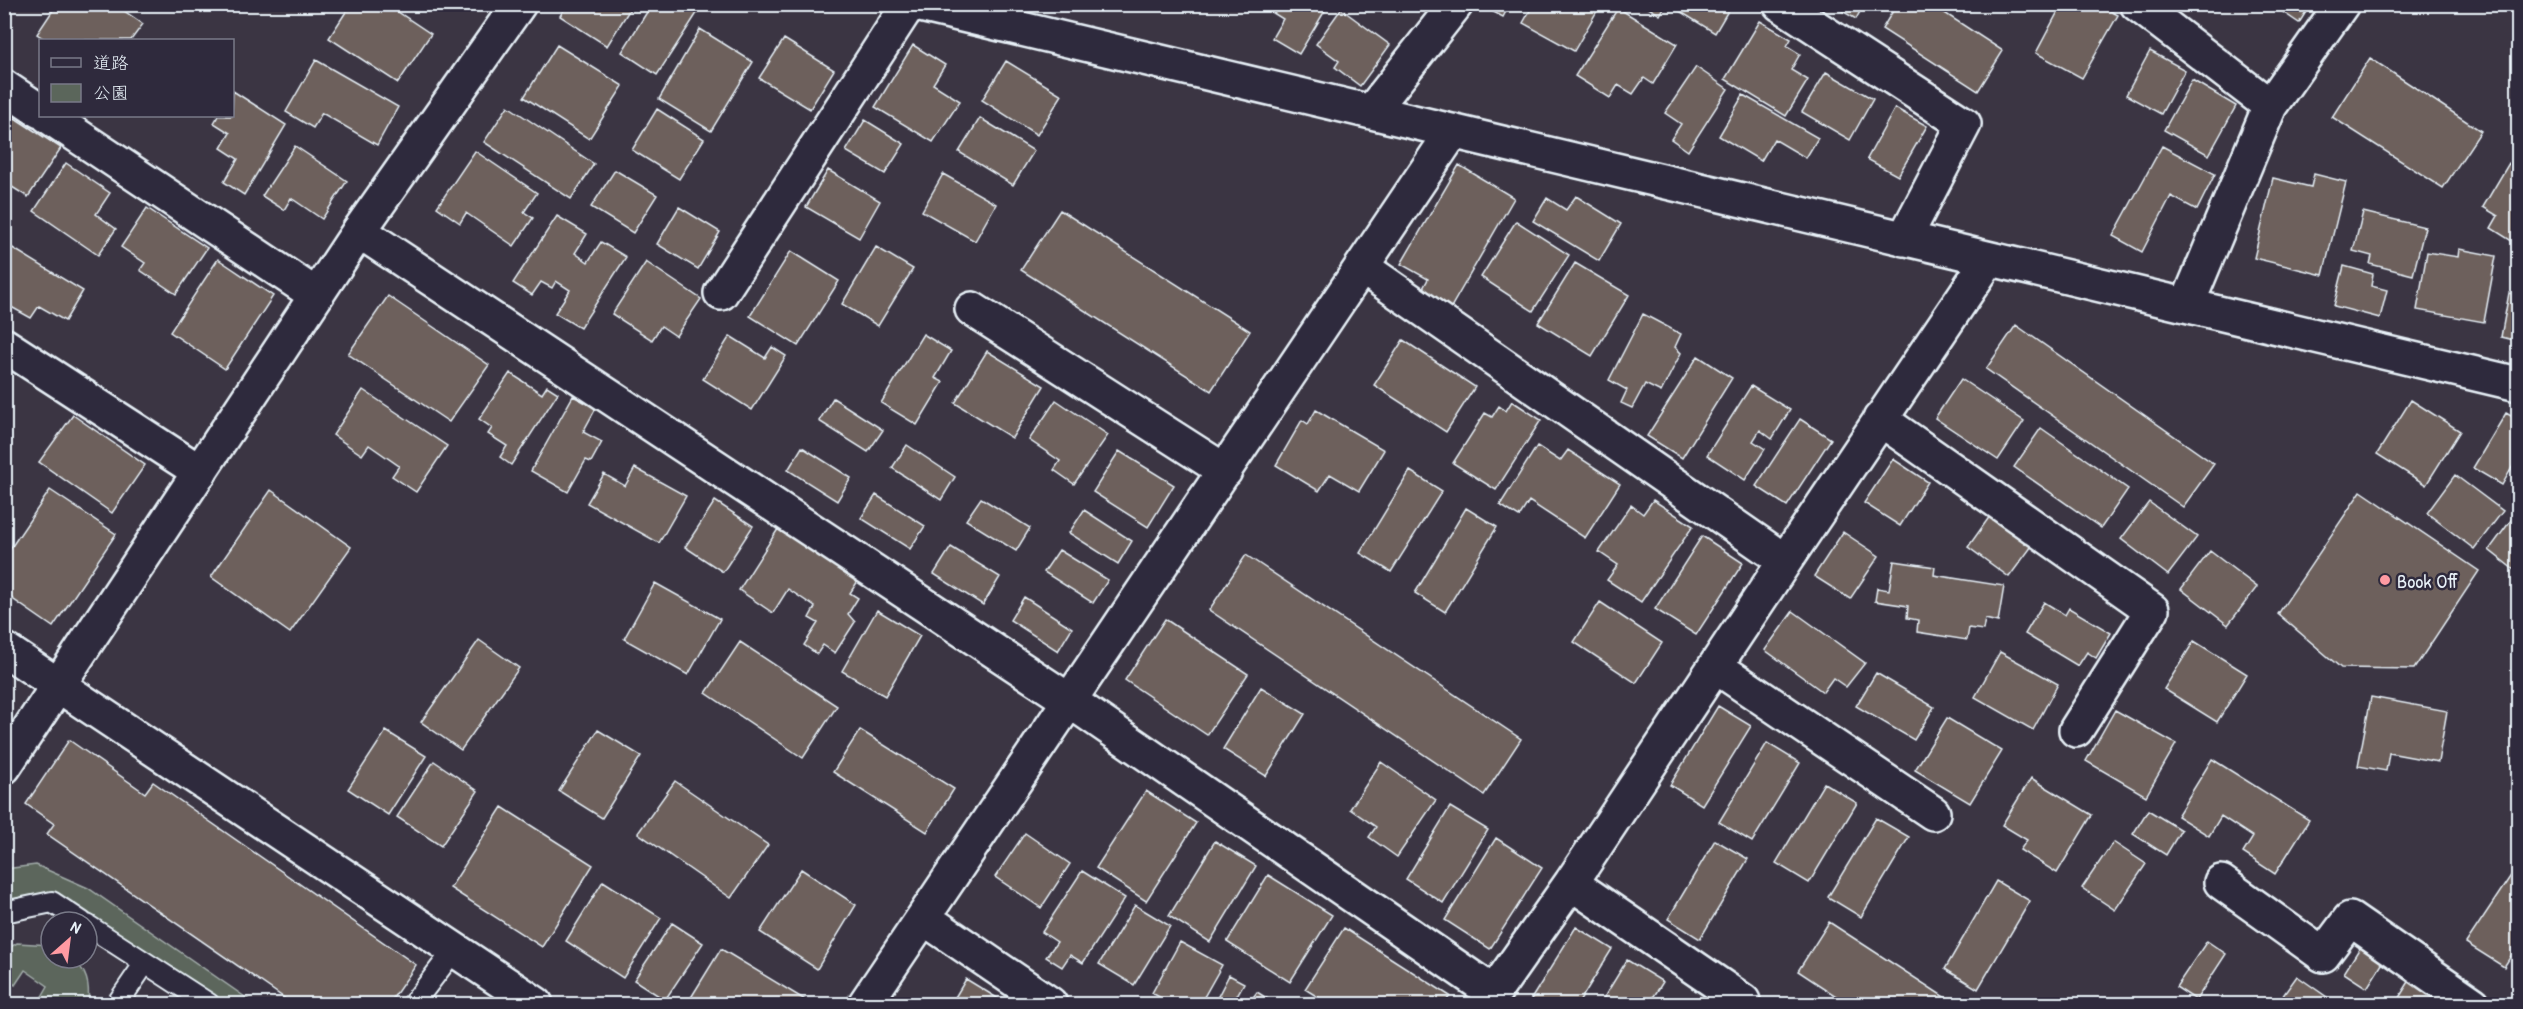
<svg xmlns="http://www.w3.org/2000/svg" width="2523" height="1009" font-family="'Patrick Hand','Klee One',sans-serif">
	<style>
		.green { fill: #5b665b; stroke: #a2acaa; stroke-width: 1.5 }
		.building { fill: #6d615c; stroke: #e8f1f8; stroke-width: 1.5 }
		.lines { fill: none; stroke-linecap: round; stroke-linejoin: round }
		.service-casing { stroke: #e8f1f8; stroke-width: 24 }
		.minor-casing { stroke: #e8f1f8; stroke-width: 38 }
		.tertiary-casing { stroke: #e8f1f8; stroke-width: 38 }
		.service { stroke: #2f2a3d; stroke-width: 20 }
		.minor { stroke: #2f2a3d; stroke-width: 33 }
		.tertiary { stroke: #2f2a3d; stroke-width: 33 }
		.poi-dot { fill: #ff9aa2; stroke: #2f2a3d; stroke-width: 2 }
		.labels { text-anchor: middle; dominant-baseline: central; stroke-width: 5; stroke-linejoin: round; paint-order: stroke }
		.poi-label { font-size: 20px; fill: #e8f1f8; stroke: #2f2a3d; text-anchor: start }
	</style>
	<rect width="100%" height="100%" fill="#3b3543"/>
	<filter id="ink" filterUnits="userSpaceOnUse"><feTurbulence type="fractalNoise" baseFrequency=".0167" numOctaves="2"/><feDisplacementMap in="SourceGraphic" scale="12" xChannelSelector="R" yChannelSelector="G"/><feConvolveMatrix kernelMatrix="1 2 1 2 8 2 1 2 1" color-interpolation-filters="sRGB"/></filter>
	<g filter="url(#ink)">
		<path class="green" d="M36 865 88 888 255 1004H209L52 902 5 905V869Z
			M17 943 51 945V958H72C87 971 90 984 88 1003L48 1004 40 1000 48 986 25 970 15 985 5 976 4 951Z"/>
		<path class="building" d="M57 4H114L143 24 131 40H46L37 34Z
			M351 4H386L431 34 398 83 329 38Z
			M567 4H633L607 46 560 16Z
			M652 4H703L657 75 622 52Z
			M1274 4H1329L1299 54 1272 38 1283 19 1270 11Z
			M1486 4H1510L1503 17 1484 7Z
			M1528 4H1586L1597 11 1574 51 1523 23 1532 7Z
			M1642 4H1666L1660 15Z
			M1668 4H1732L1715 33Z
			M1830 4H1864L1856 19Z
			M1897 4H1931L2003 51 1978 91 1882 29Z
			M2062 4H2097L2118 15 2082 78 2036 53Z
			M2271 4H2311L2299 23Z
			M1618 8 1677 44 1653 84 1644 78 1633 94 1618 85 1610 98 1575 76Z
			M1341 9 1390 45 1360 86 1335 67 1339 61 1316 44Z
			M1760 21 1791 39 1787 46 1800 54 1791 70 1808 80 1786 116 1725 79Z
			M700 29 753 62 711 131 659 99Z
			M784 39 834 70 810 109 759 78Z
			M557 45 623 86 589 139 524 97Z
			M913 45 945 65 933 84 960 101 933 142 875 107Z
			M2150 51 2185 70 2161 114 2126 95Z
			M2370 58 2481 131 2443 188 2332 117Z
			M316 60 398 107 377 145 322 113 313 128 286 112Z
			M1006 61 1062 95 1037 135 982 100Z
			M1696 67 1728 89 1688 151 1671 139 1681 124 1665 113Z
			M1826 72 1873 99 1850 140 1802 112Z
			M2192 80 2236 106 2209 155 2164 130Z
			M233 91 286 125 244 195 224 182 238 159 221 148 230 133 214 123 218 116H232Z
			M1743 95 1818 138 1806 158 1774 139 1761 161 1719 136Z
			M508 106 594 164 571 199 484 142Z
			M1895 108 1927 126 1898 176 1867 159Z
			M657 109 704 139 679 179 632 150Z
			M4 111 61 148 28 197 4 182Z
			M980 118 1034 151 1013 185 959 152Z
			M865 120 904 144 885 174 846 151Z
			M295 146 347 181 322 219 291 198 284 210 262 196Z
			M2162 146 2215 174 2197 210 2171 196 2142 252 2113 236Z
			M475 151 537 193 524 212 533 218 514 246 466 213 460 223 437 207Z
			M66 163 110 193 96 214 116 229 98 255 34 211Z
			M2509 163 2518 169V245L2491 228 2498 216 2483 207Z
			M1459 165 1514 198 1450 309 1421 292 1428 279 1401 264Z
			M615 170 657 195 633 233 591 207Z
			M828 170 880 201 859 238 806 207Z
			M943 174 996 204 975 241 922 211Z
			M2314 174 2346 182 2323 275 2254 258 2273 178 2311 187Z
			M1576 196 1621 224 1599 261 1533 221 1547 198 1566 210Z
			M679 207 720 232 698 269 657 244Z
			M147 208 207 248 176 294 140 270 145 263 121 247Z
			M1060 210 1250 331 1211 391 1021 270Z
			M2363 212 2425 227 2413 275 2370 264 2372 256 2353 251Z
			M557 216 587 234 575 253 588 262 601 242 626 257 580 328 555 313 570 290 556 281 552 288 541 282 532 295 513 283Z
			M1516 221 1569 255 1533 311 1481 277Z
			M6 244 83 291 65 321 39 306 31 318 4 303Z
			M876 247 913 269 878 326 842 304Z
			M2459 249 2496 256 2484 322 2417 310 2427 252 2458 257Z
			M791 251 839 281 798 346 750 316Z
			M218 259 273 296 225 369 170 332Z
			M646 262 701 299 676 336 661 326 652 340 612 314Z
			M1575 263 1629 295 1592 356 1538 323Z
			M2344 266 2373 274 2371 286 2387 290 2380 318 2334 306Z
			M2509 293 2518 295V341L2501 337Z
			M388 296 489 365 449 422 348 354Z
			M1643 314 1681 334 1675 347 1681 353 1661 392 1645 384 1632 408 1621 403 1627 390 1609 380Z
			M2016 325 2214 464 2183 507 1986 369Z
			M923 334 951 351 935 378 943 382 917 425 881 403Z
			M730 336 765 358 772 347 786 356 752 410 703 379Z
			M1403 340 1475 387 1446 432 1374 385Z
			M987 351 1044 386 1012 438 955 403Z
			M1698 356 1732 378 1682 458 1647 436Z
			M510 373 542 394 547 386 558 393 511 465 500 457 507 446 488 434 492 428 479 419Z
			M1961 379 2024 421 1998 460 1935 418Z
			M1751 386 1790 410 1772 439 1760 430 1753 441 1765 449 1745 480 1707 455Z
			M363 390 447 446 416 492 392 476 399 466 369 445 362 455 333 435Z
			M573 396 596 408 583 432 602 442 591 462 586 460 568 492 531 471Z
			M833 398 883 430 868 452 819 421Z
			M1056 400 1108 435 1074 484 1054 470 1060 461 1029 440Z
			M2411 400 2460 431 2426 485 2377 454Z
			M1512 401 1541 420 1496 490 1453 463 1485 413 1492 417 1499 406 1506 411Z
			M1316 410 1384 450 1359 491 1330 474 1319 491 1276 465 1302 420 1308 424Z
			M2506 413 2518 420V457L2502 485 2473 468Z
			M73 415 145 465 112 513 39 462Z
			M1800 419 1831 439 1787 506 1756 486Z
			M2041 428 2128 489 2101 528 2014 467Z
			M907 445 955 477 941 500 892 468Z
			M1537 446 1560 461 1568 450 1620 484 1585 538 1529 501 1519 517 1500 505Z
			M802 447 851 478 837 501 788 470Z
			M1119 451 1174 485 1148 527 1093 492Z
			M1893 459 1928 482 1900 526 1864 503Z
			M635 468 686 496 659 543 587 503 604 474 625 486Z
			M1410 471 1442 491 1391 572 1360 553Z
			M2455 475 2503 511 2474 549 2427 513Z
			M50 490 116 534 53 627 4 593V558Z
			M271 490 351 547 290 633 211 577Z
			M2361 491 2479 571 2414 669 2341 668 2278 614Z
			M876 495 925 526 910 549 861 518Z
			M981 498 1030 528 1016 551 966 520Z
			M1653 500 1693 526 1641 602 1607 580 1618 565 1599 552 1631 505 1643 514Z
			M715 501 753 526 723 572 685 547Z
			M2149 502 2197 537 2168 575 2121 539Z
			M1466 508 1497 527 1445 612 1415 593Z
			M1084 510 1132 541 1118 564 1069 533Z
			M2517 512 2518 513V573L2489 550Z
			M1990 516 2032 546 2009 577 1968 547Z
			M778 529 858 581 850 593 858 598 848 614 855 622 835 653 823 645 817 654 804 645 818 623 809 618 815 607 788 589 773 613 739 590Z
			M1843 532 1879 556 1850 599 1814 576Z
			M1702 536 1743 563 1696 635 1655 609Z
			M951 547 1000 577 983 605 934 574Z
			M1059 550 1108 580 1093 603 1044 572Z
			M2210 551 2257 587 2228 625 2181 589Z
			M1246 555 1521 739 1484 795 1209 610Z
			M1894 561 1935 567 1934 575 2004 586 1998 622 1985 619 1983 630 1969 628 1967 640 1917 632 1918 620 1907 618 1908 606 1875 601 1877 588 1889 590Z
			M655 583 720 619 688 675 624 639Z
			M1024 597 1072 628 1058 651 1010 620Z
			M1600 602 1662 643 1636 683 1574 642Z
			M2044 602 2065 615 2069 608 2111 633 2096 658 2087 652 2078 666 2025 634Z
			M877 610 920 636 885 696 842 671Z
			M1793 611 1865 663 1846 687 1833 678 1823 692 1765 650Z
			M1165 619 1248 674 1207 735 1125 680Z
			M479 640 519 668 461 750 421 722Z
			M2194 641 2247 674 2217 722 2164 689Z
			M740 642 837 706 803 758 706 693Z
			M2000 652 2058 684 2033 730 1975 697Z
			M1876 673 1934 707 1914 740 1856 706Z
			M1261 687 1305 714 1266 776 1223 749Z
			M2371 697 2447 711 2438 762 2389 753 2386 771 2358 766Z
			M1718 706 1751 726 1702 805 1670 785Z
			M2115 710 2176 744 2146 796 2086 761Z
			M1947 718 2002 751 1970 803 1915 770Z
			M598 730 641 756 602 818 559 791Z
			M860 730 954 789 927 832 833 772Z
			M386 731 426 756 388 815 348 789Z
			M69 740 145 793 153 782 416 965 389 1004H293L47 834 54 824 26 804Z
			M1767 743 1800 763 1752 842 1719 822Z
			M2212 759 2309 820 2275 874 2243 853 2253 837 2221 816 2209 836 2177 816Z
			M434 761 478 791 441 846 397 817Z
			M1381 762 1436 800 1397 857 1369 837 1376 827 1350 809Z
			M2031 778 2092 815 2057 873 2020 850 2027 840 2002 825Z
			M675 781 768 845 731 898 638 833Z
			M1824 783 1857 803 1809 883 1776 863Z
			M1146 791 1196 823 1146 901 1096 868Z
			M502 807 593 865 542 947 450 888Z
			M1450 807 1488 830 1443 903 1406 879Z
			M2148 810 2181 830 2166 855 2133 834Z
			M1876 818 1909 837 1861 917 1828 897Z
			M1025 833 1070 864 1041 908 995 877Z
			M1496 838 1542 868 1490 949 1445 920Z
			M1715 840 1748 859 1700 939 1668 919Z
			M1215 841 1256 866 1210 942 1169 916Z
			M2113 842 2146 864 2115 910 2082 888Z
			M2518 865V945L2504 967 2466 943Z
			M801 869 856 905 817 969 760 932Z
			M1082 871 1125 898 1083 963 1070 955 1062 967 1046 957 1057 942 1042 932Z
			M1268 875 1332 915 1290 982 1227 942Z
			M603 881 661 918 623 978 566 941Z
			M1996 881 2030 901 1978 989 1945 969Z
			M1135 905 1170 926 1134 985 1099 964Z
			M1829 922 1955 1004H1848L1798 971Z
			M672 923 703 943 665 1000 634 980Z
			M1576 927 1612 949 1578 1004H1528Z
			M1344 928 1450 996 1444 1004H1329L1305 989Z
			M2207 941 2226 954 2196 1000 2176 987Z
			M1180 942 1222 965 1200 1004H1169L1170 1003 1152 993Z
			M2361 946 2384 961 2367 988 2344 973Z
			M721 949 812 1004H687Z
			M1627 960 1663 982 1649 1004H1600Z
			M1229 975 1244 983 1232 1004H1214Z
			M2297 976 2334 1002 2333 1004H2277Z
			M966 979 1007 1004H951Z
			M2410 980 2451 1004H2395Z
			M1257 992 1276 1004H1248Z"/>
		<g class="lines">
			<defs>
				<path id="service" d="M4 912 52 902 82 922
					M87 925 209 1004
					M117 1004 145 963
					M413 1004 454 950"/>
				<path id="minor" d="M916 4 2518 384
					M1780 4 1964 124 1904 239
					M2137 4 2270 106
					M4 87 40 111
					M1371 112 1456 4
					M48 116 316 295
					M359 231 1070 701 1494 993
					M1362 267 1785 561
					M721 293 909 4
					M2187 305 2270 106 2342 4
					M972 309 1225 471
					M4 345 200 472
					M1880 419 2152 610 2076 730
					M4 649 536 1004
					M1715 666 1933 813
					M2221 882 2323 955 2350 919 2473 1004
					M1571 883 1743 1001
					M924 918 1050 1004
					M865 1004 1453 131
					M1486 1004 1571 883 1785 561 1989 259"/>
				<path id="tertiary" d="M4 767 359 231 519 4"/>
			</defs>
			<use href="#service" class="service-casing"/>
			<use href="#minor" class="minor-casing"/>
			<use href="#tertiary" class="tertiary-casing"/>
			<use href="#service" class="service"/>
			<use href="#minor" class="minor"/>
			<use href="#tertiary" class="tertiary"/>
		</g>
	</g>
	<circle class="poi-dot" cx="2385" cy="580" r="6"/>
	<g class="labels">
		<g class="poi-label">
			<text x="2397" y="580">Book Off</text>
		</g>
	</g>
	<rect width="2523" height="1009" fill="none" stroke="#2f2a3d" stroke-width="24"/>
	<rect x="12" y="12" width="2499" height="985" fill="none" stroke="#e8f1f8" stroke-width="2" filter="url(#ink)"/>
	<rect x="39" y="39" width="195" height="78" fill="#2f2a3d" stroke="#797a88" stroke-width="1.5"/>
	<rect x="51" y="58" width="30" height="9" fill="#2f2a3d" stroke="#797a88" stroke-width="1.5"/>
	<text x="93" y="69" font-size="18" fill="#e8f1f8">道路</text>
	<rect x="51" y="84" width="30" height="18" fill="#5b665b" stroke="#797a88" stroke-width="1.5"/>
	<text x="93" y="99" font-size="18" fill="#e8f1f8">公園</text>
	<g transform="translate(69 940) rotate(28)"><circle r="28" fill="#2f2a3d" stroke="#797a88" stroke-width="1.5"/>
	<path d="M0-4.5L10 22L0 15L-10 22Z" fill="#ff9aa2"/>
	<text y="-9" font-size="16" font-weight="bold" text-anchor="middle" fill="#e8f1f8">N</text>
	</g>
</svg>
